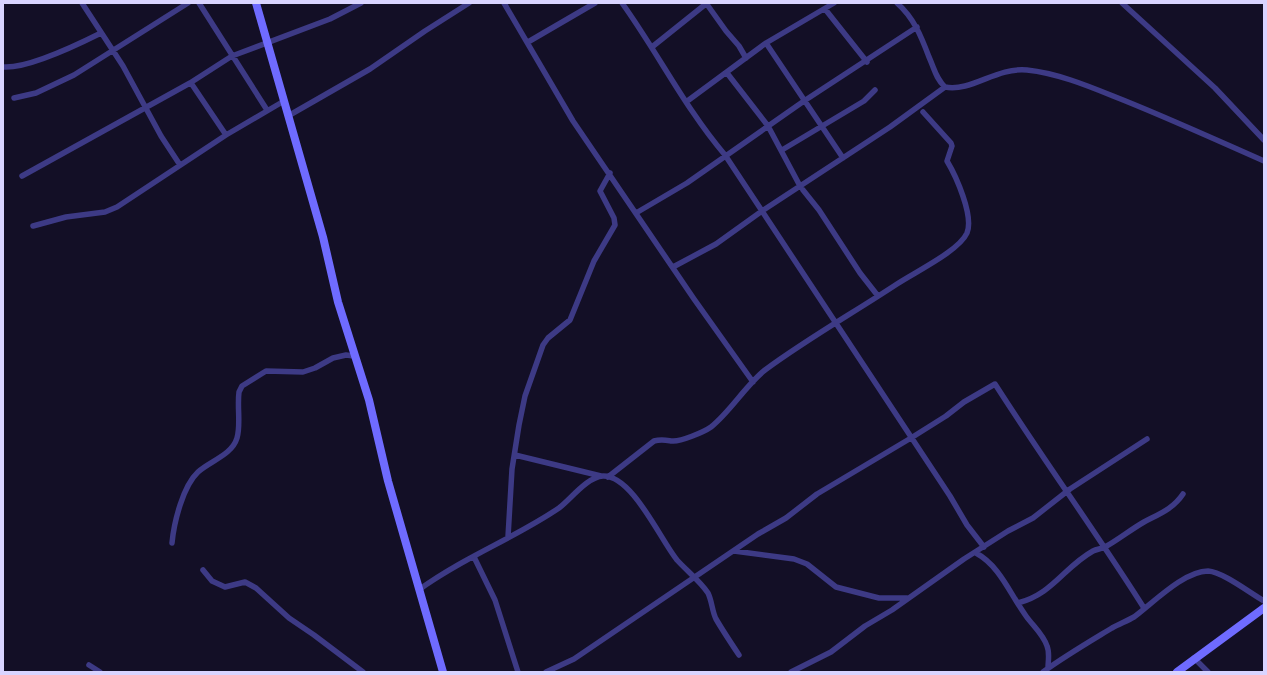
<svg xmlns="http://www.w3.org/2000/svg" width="1267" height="675" font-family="'Public Sans',sans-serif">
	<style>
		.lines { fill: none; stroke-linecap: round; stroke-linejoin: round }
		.street { stroke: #3d3a85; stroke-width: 5.5 }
		.secondary { stroke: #6f6bff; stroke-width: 8 }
	</style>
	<rect width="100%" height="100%" fill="#130f26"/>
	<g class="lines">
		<path class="street" d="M82 3 123 66 161 136 180 165
			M199 3 267 110
			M504 3 573 121 694 299 753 382
			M622 3C658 53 685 108 725 155L950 496 967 525 984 547
			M706 3 726 31 739 46 746 58
			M897 3C914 18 921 36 929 57 934 68 936 79 945 87 972 92 996 67 1027 70 1056 73 1086 85 1113 96 1164 116 1214 139 1264 161
			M1122 3 1215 88 1264 140
			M825 9 867 62
			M528 42 595 3
			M766 43 843 158
			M652 47 707 3
			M3 67C28 69 77 45 101 33
			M727 73 768 126 800 186
			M191 83 226 135
			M14 98 36 93 74 75 188 3
			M686 102 766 43 834 3
			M288 116 370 69 425 31 469 3
			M782 150 864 101 875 90
			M22 176 190 83 232 56 330 19 361 3
			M803 190 819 210 860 273 878 296
			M636 213 687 183 804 101 917 27
			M33 226 66 217 105 212 117 207 226 135 284 101
			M673 267 716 244 762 211 890 127 945 87
			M515 455 601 476
			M608 477 654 441C661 439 665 440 672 441 680 442 704 432 711 427 730 412 746 385 765 370 807 339 853 313 897 284 915 272 959 251 967 233 974 216 956 176 947 161L952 146 951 143 923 112
			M508 537 512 469 519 425 525 396 543 345 548 338 570 320 594 261 615 225 614 218 600 191 610 173
			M172 543C174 522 183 486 198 472 210 461 232 455 237 438 241 425 237 407 239 392L242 386 266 371 303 372 315 368 333 358 346 355 354 356
			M734 551 794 559 807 564 836 587 879 598H907
			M976 553C1000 566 1010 594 1026 616 1033 626 1043 634 1047 646 1050 653 1048 661 1048 668
			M474 557 495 600 518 672
			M203 570 212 581 225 587 245 582 256 588 289 618 314 635 363 672
			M420 589C464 557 515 538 559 508 571 499 587 477 603 476 632 475 660 539 677 560 687 571 700 581 708 593 712 601 712 611 716 619 723 631 731 643 739 655
			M1018 603C1053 594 1064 567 1093 551 1097 549 1101 549 1105 547 1118 540 1130 530 1144 522 1159 514 1173 509 1183 494
			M1194 658 1208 672
			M89 665 100 672
			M546 672 574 659 758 534 786 518 817 494 911 438 946 416 964 402 995 384C1043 459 1096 532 1144 608
			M791 672 831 652 865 626 892 610 964 559 1008 531 1033 518 1070 489 1147 439
			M1043 672C1065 656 1089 642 1112 628 1119 624 1127 621 1134 617 1153 603 1184 571 1208 571 1223 572 1250 593 1264 601"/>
		<path class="secondary" d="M256 3 323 237 338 302 369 400 388 481 443 672
			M1177 672 1264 608"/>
	</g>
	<rect width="1267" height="675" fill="none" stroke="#d9d4ff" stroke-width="8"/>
</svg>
